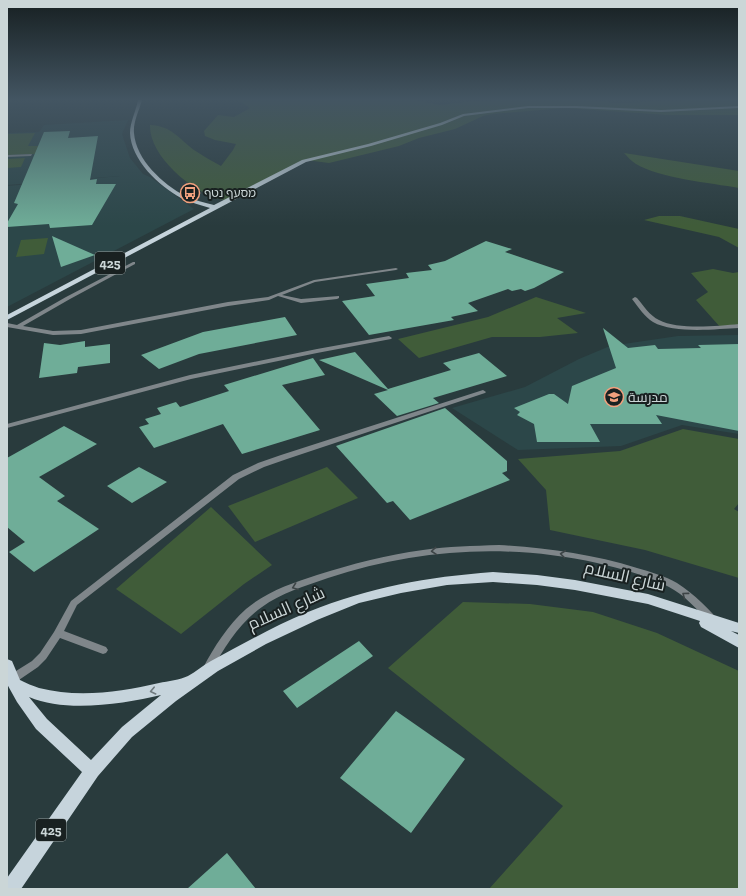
<svg xmlns="http://www.w3.org/2000/svg" width="746" height="896" font-family="'Zilla Slab',Cairo,'Noto Sans Hebrew',serif">
	<style>
		.built { fill: #2c4749 }
		.green { fill: #405c39 }
		.building { fill: #6fad98 }
		.lines { fill: none; stroke-linecap: round; stroke-linejoin: round }
		.minor { fill: #7f868a; fill-rule: evenodd }
		.major { fill: #c6d4dc; fill-rule: evenodd }
		.oneway { stroke: #3d4446 }
		.oneway2 { stroke: #707a7e }
		.labels { text-anchor: middle; dominant-baseline: central; stroke-width: 4; stroke-linejoin: round; paint-order: stroke }
		.far-poi-label { font-size: 12px; fill: #cbd6d7; stroke: #192121; text-anchor: start }
		.shield { fill: #192121; stroke: #96a0a0; stroke-width: 1 }
		.shield-label { font-size: 13px; font-weight: bold; fill: #cbd6d7 }
		.poi-label { font-size: 14px; fill: #cbd6d7; stroke: #192121; text-anchor: start }
		.near-street-label { font-size: 17px; fill: #cbd6d7; stroke: #192121 }
	</style>
	<rect width="100%" height="100%" fill="#293b3d"/>
	<path class="built" d="M128 120 122 134 130 158 143 174 150 177 194 209 7 307V186L120 176 7 185V133L39 132 44 125Z
		M739 335V434L682 425 621 446 518 450 452 408 525 387 579 359 610 346 678 336Z"/>
	<path class="green" d="M238 100H416L440 105 464 102 498 100H591L617 103 687 100H739V115H668L564 108 492 114 483 116 455 129 419 138 399 146 329 163 306 160 231 201C227 200 223 200 219 199 191 191 149 156 150 125 172 126 178 138 194 150 203 156 212 161 221 166L233 150 236 144 215 140 205 136 204 131 218 115 234 117 250 108Z
		M35 133 28 146H40L36 154 7 155V134Z
		M624 153 739 171V188C711 183 659 178 636 164 631 161 628 157 624 153Z
		M25 158 21 167 7 168V159Z
		M659 216H680L739 229V248L719 237 644 220Z
		M48 238 44 254 16 257 21 240Z
		M713 269 733 273 739 272V328H721L696 300 708 292 691 273Z
		M536 297 586 313 557 318 578 333 540 337H492L419 358 398 339 488 317Z
		M683 429 739 439V503L734 509 739 512V578L645 550 550 530 546 490 518 459 620 451Z
		M327 467 358 498 255 542 228 506Z
		M211 507 272 565 244 584 181 634 116 589Z
		M463 602 530 604 593 612 657 633 739 671V889H489L563 806 388 668Z"/>
	<path class="building" d="M70 131 68 138 98 136 90 180 97 179 96 184H116L92 225 50 228 49 224 7 227V223L18 204 14 203 44 132Z
		M52 236 95 255 61 267Z
		M486 241 512 249 505 252 564 272 534 288 525 291 521 289 512 291 508 289 468 303 478 311 451 317 454 320 369 335 342 301 375 296 366 284 409 278 406 273 432 270 428 265 445 261Z
		M285 317 297 335 199 354 159 369 141 355 203 332Z
		M603 328 628 348 655 345 658 349 701 348 698 345 739 344V431L656 415 662 424H590L600 442H537L534 424 517 415 520 412 514 408 549 394H554L568 404 572 386 616 368Z
		M85 341V347L110 344V363L78 367 77 373 39 378 44 343 60 345Z
		M355 352 388 389 451 370 443 363 479 353 507 376 433 398 439 403 397 416 374 394 388 390 319 360Z
		M313 358 325 375 282 385 320 430 242 454 223 424 154 448 139 427 149 424 145 419 161 414 157 408 176 402 180 407 229 391 224 385Z
		M445 408 507 461V471L502 473 510 480 410 520 393 501 387 503 336 446Z
		M64 426 97 444 39 477 65 496 57 501 99 529 34 572 9 552 25 542 7 527V458Z
		M139 467 167 482 132 503 107 486Z
		M359 641 373 656 297 708 283 691Z
		M396 711 465 759 411 833 340 778Z
		M227 853 256 889H187Z"/>
	<g class="lines">
		<path class="minor" d="M32 154 31 156 7 157V155Z
			M133 262H135V264L70 299 23 326 53 331 81 330 228 302 268 297 314 280 396 268 398 269 396 270 315 282 282 295 301 299 339 296V298L337 299 301 303 278 296 269 300 228 306 81 334 53 335 7 327V323L17 325 66 297Z
			M635 297 637 298C643 305 650 316 659 320 678 330 717 326 739 324V328C716 329 674 334 653 322 645 317 638 307 632 299Z
			M389 336 392 338 391 339 317 353 191 379 7 428V424L190 375 317 349Z
			M483 390 486 392 485 393 287 459 264 467 239 479 77 605 64 631 106 647 108 650 106 653 103 654 60 638 46 659 38 667 16 682 12 683 8 682 7 679 8 676 32 661 40 653 54 632 71 601 233 475 258 463 281 455Z
			M499 545C546 548 592 554 637 568 651 572 665 576 677 583 686 589 694 595 701 602 706 607 712 612 716 618L714 621 711 622 708 621C696 608 684 595 669 587 647 575 621 569 597 563 506 543 417 549 328 578 305 586 281 593 262 607 239 623 225 647 211 671L208 672 205 671 203 668C214 647 228 625 246 609 266 592 292 583 317 575 352 564 386 555 423 550 448 546 473 546 499 545Z"/>
		<path class="major" d="M138 100H142C139 111 133 122 134 133 136 160 163 184 185 196 194 200 205 203 214 205L302 160 368 144 440 123 463 114 528 106H576L661 110 739 106V108L661 112 576 108H528L464 116 442 125 371 146 306 162 7 320V315L210 208C200 205 190 202 181 198 159 186 131 160 130 133 130 122 136 111 138 100Z
			M493 572 537 575 575 580 648 594 739 623V633L731 631 739 635V648L701 627 699 623 700 621 648 604 575 590 537 585 493 582 447 585 401 593 359 603 317 620 266 644 218 671 176 701 132 737 98 776 21 889H7V878L82 772 36 729 17 702 7 684V659L12 661 20 680C26 683 33 686 39 688 78 698 121 692 159 683 168 681 180 680 188 676 196 672 203 665 211 661 243 644 274 626 308 612 370 587 427 577 493 572ZM161 695 122 727 91 760 47 719 29 697C66 713 123 704 161 695Z"/>
	</g>
	<defs><path id="oneway-chevron" d="M-2-3.5L2.5 0L-2 3.5" fill="none" stroke-width="1.6" stroke-linecap="round" stroke-linejoin="round"/></defs>
	<g class="oneway">
		<use href="#oneway-chevron" transform="translate(434 551) rotate(175)"/>
		<use href="#oneway-chevron" transform="translate(563 554) rotate(-173)"/>
		<use href="#oneway-chevron" transform="translate(295 587) rotate(160)"/>
		<use href="#oneway-chevron" transform="translate(685 595) rotate(-143)"/>
	</g>
	<use class="oneway2" href="#oneway-chevron" transform="translate(153 691) rotate(167)"/>
	<linearGradient id="sky" x2="0" y2="1"><stop stop-color="#172022"/><stop offset="0.44" stop-color="#435562"/><stop offset="1" stop-color="#435562" stop-opacity="0"/></linearGradient>
	<rect width="746" height="226" fill="url(#sky)"/>
	<defs>
		<symbol id="bus-ring" viewBox="-11 -11 22 22"><circle r="9.5" fill="#192121" stroke="#f2a17e" stroke-width="1.5"/><path d="M-5-6H5V4H4V6H2V4H-2V6H-4V4H-5ZM-3.5-4V0h7V-4ZM-3.5 1.2v1.5H-2V1.2ZM2 1.2v1.5H3.5V1.2Z" fill="#f2a17e"/></symbol>
		<symbol id="school-ring" viewBox="-11 -11 22 22"><circle r="9.5" fill="#192121" stroke="#f2a17e" stroke-width="1.5"/><path d="M0-5L7-2L0 1L-7-2ZM-4 1L0 2.5L4 1V4Q0 6-4 4Z" fill="#f2a17e"/></symbol>
	</defs>
	<g fill-rule="evenodd">
		<use href="#bus-ring" x="179" y="182" width="22" height="22"/>
		<use href="#school-ring" x="603" y="386" width="22" height="22"/>
	</g>
	<g class="labels">
		<g class="far-poi-label">
			<text x="204" y="193">מסעף נטף</text>
		</g>
		<g class="shield">
			<rect x="95" y="252" width="30" height="22" rx="3"/>
			<rect x="36" y="819" width="30" height="22" rx="3"/>
		</g>
		<g class="shield-label">
			<text x="110" y="263">425</text>
			<text x="51" y="830">425</text>
		</g>
		<g class="poi-label">
			<text x="628" y="397">مدرسة</text>
		</g>
		<g class="near-street-label">
			<text transform="translate(625 576) rotate(13)">شارع السلام</text>
			<text transform="translate(286 608) rotate(-24)">شارع السلام</text>
		</g>
	</g>
	<rect width="746" height="896" fill="none" stroke="#cbd6d7" stroke-width="16"/>
</svg>
